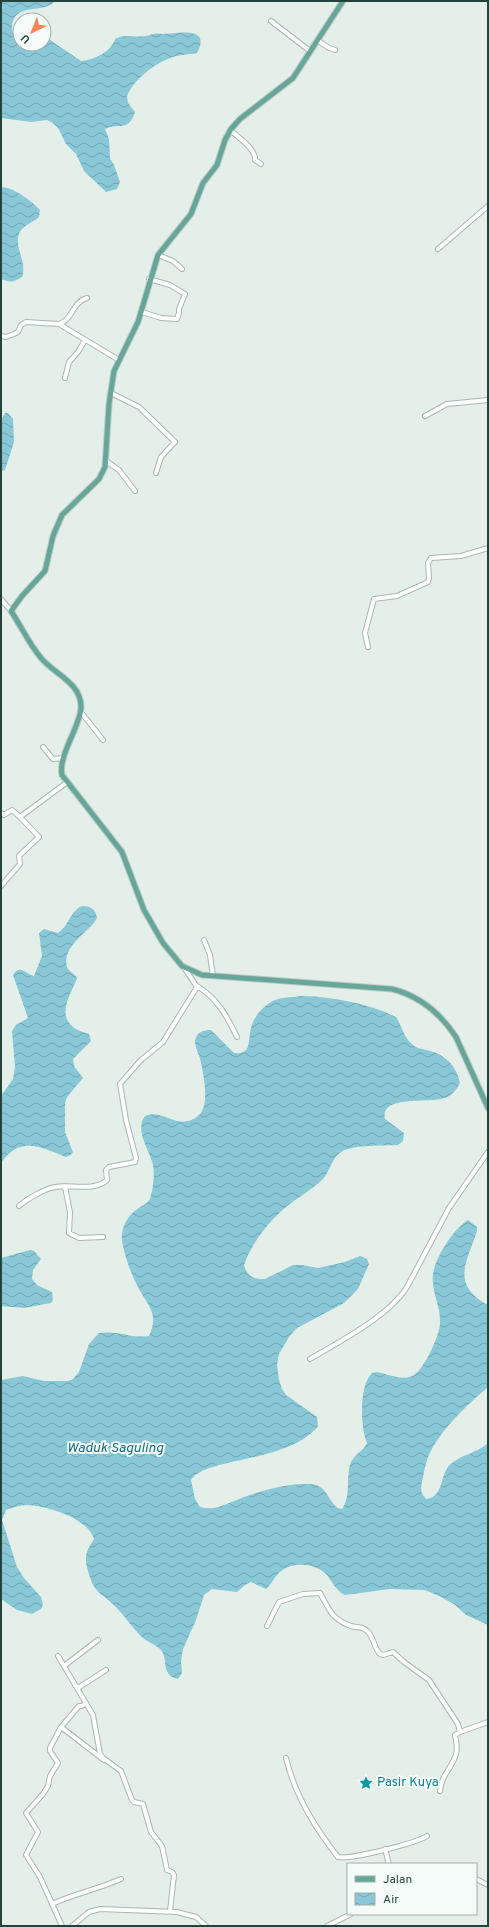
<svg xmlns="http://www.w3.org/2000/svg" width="489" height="1927" font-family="Overpass,sans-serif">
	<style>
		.water { fill: url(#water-waves) }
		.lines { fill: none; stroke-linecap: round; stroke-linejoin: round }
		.minor-casing { stroke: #a6b8b2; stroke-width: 6 }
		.major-casing { stroke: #c1cac8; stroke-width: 7 }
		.minor { stroke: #fff; stroke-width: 4 }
		.major { stroke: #66a799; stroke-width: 5 }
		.labels { text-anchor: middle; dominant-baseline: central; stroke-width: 4; stroke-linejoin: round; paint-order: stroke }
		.culture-label { font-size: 13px; fill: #0d838f; stroke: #f5fbf8; text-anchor: start }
		.water-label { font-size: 14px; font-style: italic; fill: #176d83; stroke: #f5fbf8 }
	</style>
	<defs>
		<pattern id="water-waves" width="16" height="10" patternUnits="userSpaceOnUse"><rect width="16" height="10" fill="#89c8d7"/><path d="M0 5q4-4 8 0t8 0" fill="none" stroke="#70a4b0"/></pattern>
	</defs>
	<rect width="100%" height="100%" fill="#e4efea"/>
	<path class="water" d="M1 1H55C45 15 10 0 12 31L14 34 20 35V44H44V39L50 40 81 61C94 60 111 52 115 39 126 33 133 38 145 36 148 36 151 34 154 34 157 33 160 34 163 34 177 34 212 25 197 53 189 55 181 54 173 57 155 63 134 79 127 96L128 103 135 112C128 133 119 122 105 129L109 139 110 158 114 165 120 182 117 189 106 192 84 171 76 154 66 144 58 128 53 123 47 120 31 122 1 118Z
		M1 187C13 187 32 201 40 210L39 217C34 222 26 224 21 230 11 245 28 260 22 277 14 282 10 283 1 279Z
		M5 413H8L13 419 14 442 5 470 2 471 1 420Z
		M82 906C90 906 96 909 97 918 90 932 61 946 67 967 69 972 75 974 77 978 72 992 57 1013 72 1026 76 1030 83 1032 89 1034L91 1041 73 1059 74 1066 83 1078 67 1097 65 1103V1132L73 1152 71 1155 66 1157C41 1147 20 1135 1 1163V1096L13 1079 15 1067 12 1031 16 1025 28 1018 13 975C20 963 27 975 34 976L42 956 39 933 44 929 58 933C69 926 70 911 82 906Z
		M302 996C335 997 367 1003 396 1017 402 1026 404 1038 412 1044 417 1049 424 1049 430 1051 446 1055 457 1067 460 1083 456 1090 453 1095 445 1098 429 1104 380 1094 385 1119L404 1133 403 1141 398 1145C383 1146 354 1144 341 1152 331 1158 330 1173 321 1181 310 1191 297 1198 286 1207 268 1222 252 1243 244 1265 247 1276 254 1280 265 1279L293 1265H302L318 1268 345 1262 360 1256 367 1259 369 1264 358 1289 344 1303 297 1328 289 1337 279 1354 277 1365 279 1380 282 1389 286 1395 317 1417 318 1426C289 1463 205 1457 191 1480L195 1499 200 1507C216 1512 231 1501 247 1496 266 1489 290 1483 310 1484 329 1484 329 1508 342 1509 351 1497 346 1479 350 1465 353 1454 363 1452 367 1443 360 1427 359 1385 372 1373L377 1372C387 1374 403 1381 412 1376 423 1372 440 1335 440 1323 441 1307 431 1292 433 1275 434 1259 454 1228 468 1220L477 1227V1231C467 1262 450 1284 488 1305V1387C467 1405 439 1431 428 1457 426 1463 424 1471 423 1477 421 1486 419 1494 427 1499 443 1496 440 1478 448 1467 458 1455 476 1454 488 1443V1625L466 1615 454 1604 439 1596 425 1590 390 1589 345 1595C335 1590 333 1582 326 1574 315 1563 292 1561 280 1572 274 1577 272 1584 266 1589L251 1582 245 1585 237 1592 212 1589 204 1595 196 1620 183 1649 181 1661 182 1673 178 1679C159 1675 170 1657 159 1648 154 1644 148 1642 143 1638 133 1629 125 1616 115 1606 99 1591 94 1593 88 1571 86 1565 85 1558 87 1552 88 1548 92 1543 94 1539 88 1518 47 1506 27 1505 20 1505 12 1508 6 1510L2 1520 17 1567 24 1578 41 1597 43 1605 41 1609 32 1614 17 1610 1 1599V1380L23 1376 44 1381H68L73 1379 79 1372 89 1344 99 1333C120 1330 131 1339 149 1336 159 1314 149 1307 139 1289 132 1276 126 1260 123 1246 119 1233 125 1218 136 1210 141 1206 146 1205 150 1199 151 1195 153 1188 153 1184 154 1178 154 1171 153 1165 150 1150 134 1131 145 1116 164 1108 177 1132 198 1116 211 1106 203 1073 200 1058 198 1053 195 1046 195 1041 196 1032 204 1030 211 1030L233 1052C237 1055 244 1053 247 1049 250 1043 249 1034 251 1028 253 1017 265 1004 275 1000 283 997 294 997 302 996Z
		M30 1250 34 1251 41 1259 33 1270 32 1279 37 1285 52 1292 53 1300 51 1303 24 1308 1 1306V1258Z"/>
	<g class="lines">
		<defs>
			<path id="minor" d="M271 21 310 51
				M317 40 329 48 335 50
				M230 130C238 137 256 149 255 160L261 164
				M438 249 488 206
				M158 255 173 261 182 269
				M142 312 161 318 177 319 179 313V309L185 294 170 285 149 279
				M59 324C73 320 72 302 87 298
				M1 336 6 337 14 334 18 332 21 325 26 322 59 324 119 360
				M65 378 69 362 78 352 85 340
				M111 393 139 407 175 442 161 457 156 473
				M425 416 447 404 488 400
				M106 461 119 470 135 491
				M1 599 11 611
				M368 647 365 633 374 599 397 596 428 582 429 578 428 563 431 558 461 556 488 548
				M80 711 103 740
				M43 747 53 759 64 758
				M1 813 4 815 12 810 20 817
				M1 886 20 864 19 856 39 837 20 817 66 783
				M204 940 210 955 213 976
				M197 986C217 998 227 1016 237 1037
				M65 1187 70 1212 69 1233 79 1238 103 1237
				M19 1206C27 1199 44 1189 55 1187 70 1184 94 1192 107 1180L106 1170 109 1167 135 1162 136 1158 126 1120 120 1084 140 1061 163 1042 197 987 183 966
				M310 1359C339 1342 389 1316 407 1287L449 1208 488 1152
				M267 1626 279 1602 303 1594 320 1593C329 1609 331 1619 351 1626 358 1628 363 1626 368 1632 374 1638 374 1648 380 1654L383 1655 393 1652 404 1662 429 1680 458 1724 460 1732 488 1722
				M58 1656 93 1715 100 1754 103 1758 121 1771 132 1800 134 1802 143 1804 151 1832 162 1846 167 1870 172 1872 174 1875 170 1911
				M64 1666 98 1640
				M78 1688 106 1670
				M61 1727 104 1760
				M286 1758C295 1796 315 1828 338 1857 350 1860 416 1843 427 1836
				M440 1791C442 1773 452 1769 456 1754 458 1748 456 1741 455 1735L460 1732
				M385 1849 389 1864
				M476 1879 488 1885
				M52 1904C74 1894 98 1889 121 1879
				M62 1926 40 1877 26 1855 38 1832 26 1813 43 1794 48 1786 50 1776 58 1763 50 1751V1748L61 1727 79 1706H82L86 1703
				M72 1926 89 1912 100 1909 177 1912 196 1917 206 1926
				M327 1926 351 1914"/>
			<path id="major" d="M343 1 293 78 240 119 231 129 225 140 217 165 203 183 191 214 158 255 138 322 114 371 109 404 105 467 99 479 62 515 53 536 45 571 22 596 11 611C21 626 29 644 41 658 54 674 82 683 81 708 80 727 58 755 62 775L122 852 144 910 163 943 182 966 202 975 392 989C420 996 440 1013 456 1037L488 1108"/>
		</defs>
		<use href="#minor" class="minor-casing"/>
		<use href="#major" class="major-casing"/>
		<use href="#minor" class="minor"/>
		<use href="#major" class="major"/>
	</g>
	<defs>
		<symbol id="sight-bare" viewBox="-9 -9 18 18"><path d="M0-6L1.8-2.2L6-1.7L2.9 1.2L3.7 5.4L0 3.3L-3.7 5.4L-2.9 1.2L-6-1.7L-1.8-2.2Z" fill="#0f9aa8" stroke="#f5fbf8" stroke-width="2.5" paint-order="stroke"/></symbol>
	</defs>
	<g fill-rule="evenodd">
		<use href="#sight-bare" x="356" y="1773" width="20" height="20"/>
	</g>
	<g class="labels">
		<g class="culture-label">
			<text x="377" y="1783">Pasir Kuya</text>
		</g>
		<g class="water-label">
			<text x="115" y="1448">Waduk Saguling</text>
		</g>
	</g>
	<rect width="489" height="1927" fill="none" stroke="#22423b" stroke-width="4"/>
	<rect x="347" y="1863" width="130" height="52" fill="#f5fbf8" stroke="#a1b1ac"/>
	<rect x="355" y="1876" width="20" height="6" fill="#66a799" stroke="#a1b1ac"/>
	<text x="383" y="1883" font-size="12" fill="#22423b">Jalan</text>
	<rect x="355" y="1893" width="20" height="12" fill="url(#water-waves)" stroke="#a1b1ac"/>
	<text x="383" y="1903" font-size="12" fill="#22423b">Air</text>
	<g transform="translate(32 32) rotate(223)"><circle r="19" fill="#f5fbf8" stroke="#a1b1ac"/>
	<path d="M0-3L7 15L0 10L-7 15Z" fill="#fb8556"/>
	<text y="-6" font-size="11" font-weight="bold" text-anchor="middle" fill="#22423b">U</text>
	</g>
</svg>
